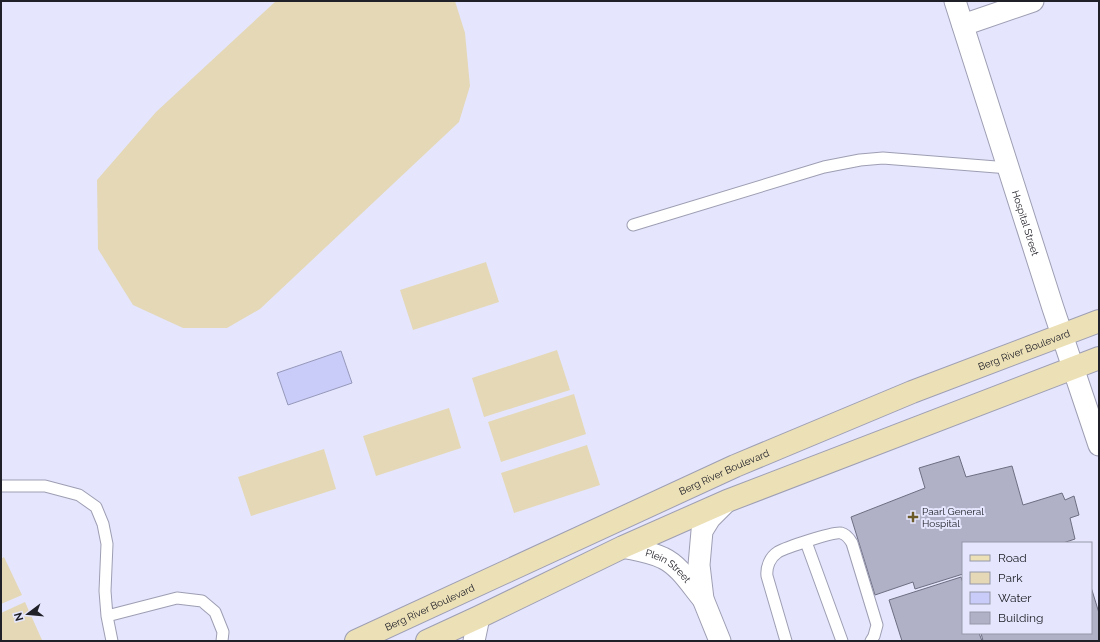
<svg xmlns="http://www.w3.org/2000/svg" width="1100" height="642" font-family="Raleway,sans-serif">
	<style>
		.green { fill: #e4d8b7 }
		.water { fill: #c9cbf8; stroke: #9698ba }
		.building { fill: #b0b1c7; stroke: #6d6e81 }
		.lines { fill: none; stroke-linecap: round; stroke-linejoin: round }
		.lane-casing { stroke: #9d9eb3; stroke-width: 13 }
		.street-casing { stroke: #9d9eb3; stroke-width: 23 }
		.secondary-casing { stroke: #9d9eb3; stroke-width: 24 }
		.lane { stroke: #fff; stroke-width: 11 }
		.street { stroke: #fff; stroke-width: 21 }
		.secondary { stroke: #ece0b7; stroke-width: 22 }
		.poi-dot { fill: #6c5b29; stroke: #e5e6fd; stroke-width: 1.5 }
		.labels { text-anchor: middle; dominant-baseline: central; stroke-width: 4; stroke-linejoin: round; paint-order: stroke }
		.street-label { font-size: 10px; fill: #202028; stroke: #e5e6fd }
		.poi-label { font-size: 10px; fill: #202028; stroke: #e5e6fd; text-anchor: start }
	</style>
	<rect width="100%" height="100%" fill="#e5e6fd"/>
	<path class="green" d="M276 1H455L465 33 470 86 459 122 260 309 227 328H183L133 305 98 249 97 180 156 112Z
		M486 262 499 302 413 330 400 290Z
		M557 350 570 390 484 417 472 378Z
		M574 394 586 434 501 462 488 422Z
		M449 408 461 448 376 476 363 436Z
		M587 445 600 485 514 513 501 473Z
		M324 449 336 489 251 516 238 477Z
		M4 557 22 595 1 604V559Z
		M25 602 42 640 39 641H1V613Z"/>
	<path class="water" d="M341 351 352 383 288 405 277 373Z"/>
	<path class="building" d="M959 456 966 477 1012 466 1023 505 1062 493 1065 500 1074 496 1079 515 1070 518 1075 539 1063 543H963V574L915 589 913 582 875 595 851 517 925 488 919 468Z
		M961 577 963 583V633H979L982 641H902L889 600Z
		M1091 587 1099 613V641H983L981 633H1091Z"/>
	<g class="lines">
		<defs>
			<path id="lane" d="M633 225 824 167 860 160 883 158 1009 168
				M1 486H45L79 495 96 507 103 524 107 544 105 591 107 616 112 641
				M806 542 842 641
				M107 616 177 598 202 601 215 612 223 632 222 641
				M786 641 767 576C766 567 770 557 778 552 785 548 834 531 841 533 846 534 849 538 852 543L877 625 874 636 871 641"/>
			<g id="street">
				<path id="s1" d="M955 1 1053 308 1099 445"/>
				<path d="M963 25 1033 1"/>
				<path id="s2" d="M623 547C636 550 651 552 663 558 680 566 691 585 703 599"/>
				<path d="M474 641 479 617"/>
				<path d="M720 641 703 599 699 565 702 531 710 518 727 501"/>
			</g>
			<g id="secondary">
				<path id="s3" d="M356 641 735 466 912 392 1099 321"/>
				<path d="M427 641 479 617 623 547 727 501 1099 358"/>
			</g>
		</defs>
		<use href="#lane" class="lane-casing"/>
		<use href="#street" class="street-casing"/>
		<use href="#secondary" class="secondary-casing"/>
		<use href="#lane" class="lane"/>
		<use href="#street" class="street"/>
		<use href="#secondary" class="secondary"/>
	</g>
	<path class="poi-dot" d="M911 511h4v4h4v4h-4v4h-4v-4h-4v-4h4z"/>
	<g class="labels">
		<g class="street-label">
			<text stroke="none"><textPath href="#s1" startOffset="233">Hospital Street</textPath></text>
			<text stroke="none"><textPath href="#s3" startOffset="729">Berg River Boulevard</textPath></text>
			<text stroke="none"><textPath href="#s3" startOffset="405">Berg River Boulevard</textPath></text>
			<text stroke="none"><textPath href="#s2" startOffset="50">Plein Street</textPath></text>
			<text stroke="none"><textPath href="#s3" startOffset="81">Berg River Boulevard</textPath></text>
		</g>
		<g class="poi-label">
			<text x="922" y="511">Paarl General<tspan x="922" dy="12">Hospital</tspan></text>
		</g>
	</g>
	<rect width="1100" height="642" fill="none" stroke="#202028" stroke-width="4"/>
	<rect x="962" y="542" width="130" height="92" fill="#e5e6fd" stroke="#9697a8"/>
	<rect x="970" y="555" width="20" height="6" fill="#ece0b7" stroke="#9697a8"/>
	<text x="998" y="562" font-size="12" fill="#202028">Road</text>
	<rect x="970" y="572" width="20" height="12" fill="#e4d8b7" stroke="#9697a8"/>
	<text x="998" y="582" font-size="12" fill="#202028">Park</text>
	<rect x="970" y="592" width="20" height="12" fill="#c9cbf8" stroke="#9697a8"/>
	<text x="998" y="602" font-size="12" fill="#202028">Water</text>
	<rect x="970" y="612" width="20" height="12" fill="#b0b1c7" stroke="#9697a8"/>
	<text x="998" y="622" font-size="12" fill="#202028">Building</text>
	<g transform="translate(28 614) rotate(254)" stroke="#e5e6fd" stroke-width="3" paint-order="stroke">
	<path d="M0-3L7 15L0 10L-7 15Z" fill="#202028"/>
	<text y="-6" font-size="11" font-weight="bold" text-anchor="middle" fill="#202028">N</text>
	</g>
</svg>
